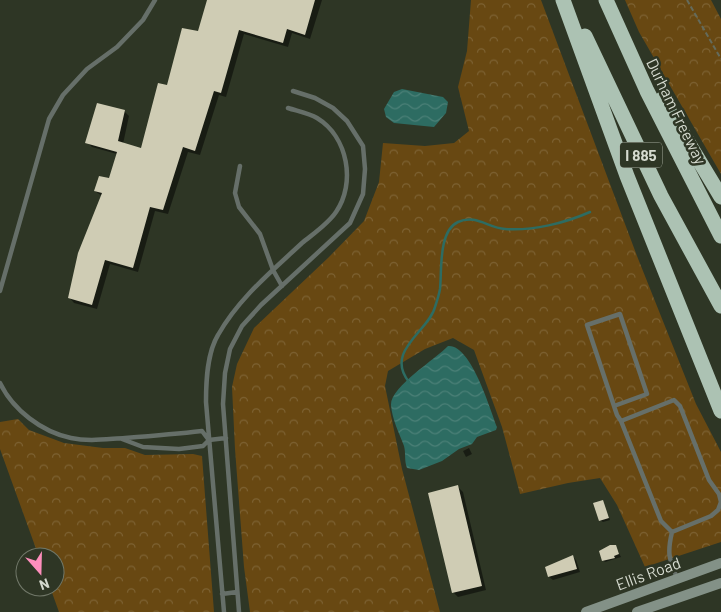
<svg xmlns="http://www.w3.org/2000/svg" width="721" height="612" font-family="Barlow,sans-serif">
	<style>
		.forest { fill: url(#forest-crowns) }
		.water { fill: url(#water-waves) }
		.shadow { fill: #0007 }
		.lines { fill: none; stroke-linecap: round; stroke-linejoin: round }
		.stream { stroke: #2d6c62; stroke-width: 2.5 }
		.building { fill: #cfccb4 }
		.path { stroke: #646b5c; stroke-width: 2; stroke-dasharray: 5 2.5; stroke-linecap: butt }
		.lane { stroke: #666f69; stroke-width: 4.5 }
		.secondary { stroke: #839187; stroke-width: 10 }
		.highway { stroke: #acc2b3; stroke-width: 15 }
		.labels { text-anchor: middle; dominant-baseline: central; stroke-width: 5; stroke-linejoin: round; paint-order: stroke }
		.shield { fill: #2e3625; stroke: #a3a99c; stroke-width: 1 }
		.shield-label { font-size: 15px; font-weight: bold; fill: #d5dacf }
		.street-label { font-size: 16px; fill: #d5dacf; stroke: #2e3625 }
	</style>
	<defs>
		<pattern id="forest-crowns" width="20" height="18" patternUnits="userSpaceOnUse" patternTransform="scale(1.25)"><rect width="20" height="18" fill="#684812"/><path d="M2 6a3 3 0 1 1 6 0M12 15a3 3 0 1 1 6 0" fill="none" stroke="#7d6233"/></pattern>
		<pattern id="water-waves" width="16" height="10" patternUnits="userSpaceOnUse" patternTransform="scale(1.25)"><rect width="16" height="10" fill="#2d6c62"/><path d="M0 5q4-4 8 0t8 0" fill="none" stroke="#4b8077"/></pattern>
	</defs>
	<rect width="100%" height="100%" fill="#2e3625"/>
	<path class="forest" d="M471 0H541L637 256 696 404 721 452V542L645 567 617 505 600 478 568 483 520 494 502 427 474 350 453 338 425 349 388 371 385 386 402 469 440 612H250L244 567 235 449 232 387 237 364 254 328 329 257 364 221 379 182 383 143 425 146 454 143 469 131 458 87 467 51Z
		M625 0H711L721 19V174L639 32Z
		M18 419 29 430 64 443 103 448H125L145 455 193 454 202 456 214 612H59L50 587H55V557H39L0 449V422Z"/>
	<path class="water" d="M402 89 443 97 448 102 446 113 434 127 394 123 386 117 384 109 394 92Z
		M448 346C471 344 490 409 497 427L496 430 477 437 472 444 459 449 442 461 419 470 407 468C404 460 406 453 404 446 399 433 392 419 391 405 390 387 436 359 448 346Z"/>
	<path class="shadow" d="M209 0H322L310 39 292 33 288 47 244 34 226 97 219 95 200 155 188 152 168 214 155 211 138 272 110 264 97 309 74 303 69 297 102 196 95 191 110 180 117 154 92 147 87 142 124 111 129 116 123 144 142 149 168 87 199 33Z
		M469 448 472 454 466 457 463 451Z
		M458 487 463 492 486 590 458 597 453 592Z
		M602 502 610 520 603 522 600 520Z
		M615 546 621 557 605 562 603 560Z
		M572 556 576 560 580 572 553 580 549 577 546 567Z"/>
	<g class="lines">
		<path class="stream" d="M409 382C384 351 429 331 435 307 437 301 439 295 440 289 442 271 438 231 458 222 476 214 488 228 505 229 533 231 565 223 590 212"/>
	</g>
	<path class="building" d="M207 0H315L305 35 287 29 283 43 239 30 221 93 214 91 195 151 183 147 163 210 150 207 133 268 105 260 92 305 68 298 78 253 102 193 94 191 99 176 109 178 117 152 85 143 97 103 125 110 118 141 141 148 158 83 167 85 182 28 198 31Z
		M458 485 482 586 452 593 428 493Z
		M603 500 609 518 599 521 593 503Z
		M610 545H616L619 554 614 556 615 558 602 561 599 551Z
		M573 555 577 569 548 577 545 567Z"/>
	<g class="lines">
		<path class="path" d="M687 0 721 59"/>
		<path class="lane" d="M240 166 235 193 239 207 260 234 273 270 282 286
			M0 291 49 119 63 95 87 69 117 47 143 20 155 0
			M0 383C13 410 42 432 71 438 89 442 107 439 125 438 151 436 176 434 202 431L208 439
			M614 406 647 394 620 314 587 325 617 415 621 421
			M122 439 143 447 179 449 203 446 209 440 226 438
			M672 532 661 521 621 421 674 400 680 406 709 480 719 494 721 502
			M672 532 711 516 718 510 721 502
			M672 532C667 553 669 559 677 578
			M222 594 237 592
			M224 612 206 402C206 381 207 353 218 335 239 298 271 272 302 243 313 234 328 224 336 212 356 183 348 137 317 118 309 113 297 111 288 108
			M239 612 223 404 225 373 230 349 242 326 261 305 350 223 363 194 365 169 363 146 347 121 333 108 315 98 293 91"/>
		<path class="secondary" d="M586 612 721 563
			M637 612 721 583"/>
		<path class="highway" d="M563 0 627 176 721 411
			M606 0 647 91 721 236
			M585 36 661 196 721 306
			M662 99 721 197"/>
	</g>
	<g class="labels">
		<rect class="shield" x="620" y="142.5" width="42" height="25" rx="4"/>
		<g class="shield-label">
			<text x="641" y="155">I 885</text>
		</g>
		<g class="street-label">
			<text transform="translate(677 111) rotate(64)">Durham Freeway</text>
			<text transform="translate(648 573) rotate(-20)">Ellis Road</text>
		</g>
	</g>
	<g transform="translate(40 572) rotate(160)"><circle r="24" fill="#2e3625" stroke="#717869"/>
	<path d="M0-4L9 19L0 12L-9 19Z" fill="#fe8ebc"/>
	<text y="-8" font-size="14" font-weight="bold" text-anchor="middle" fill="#d5dacf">N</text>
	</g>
</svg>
